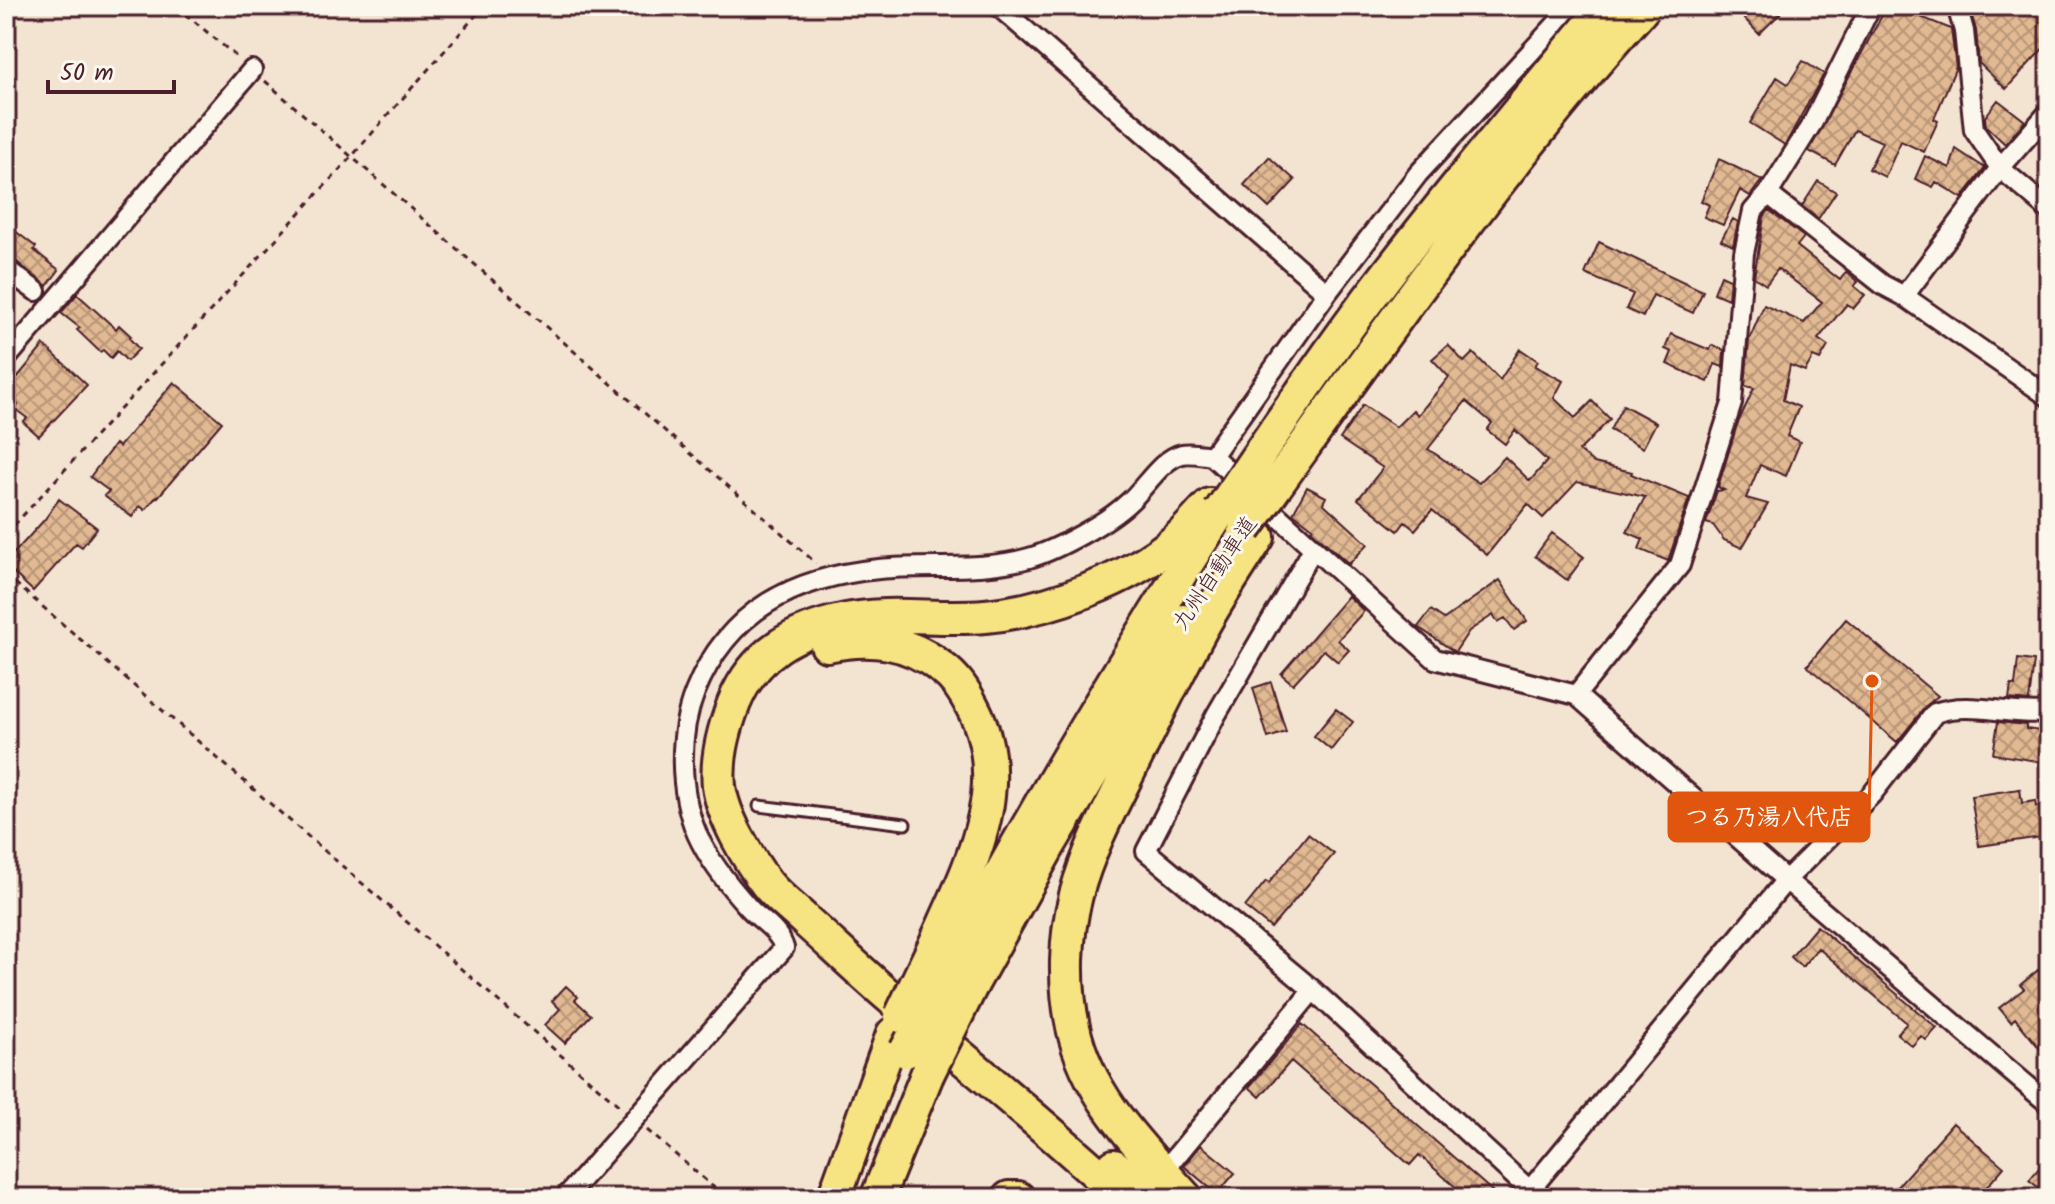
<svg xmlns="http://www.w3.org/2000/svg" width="2055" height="1204" font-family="Kalam,'Klee One',sans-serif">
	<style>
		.building { fill: url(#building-cross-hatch); stroke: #4a1f2b; stroke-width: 2; fill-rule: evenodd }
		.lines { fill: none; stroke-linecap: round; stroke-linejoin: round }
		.lane-casing { stroke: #4a1f2b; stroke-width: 15 }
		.street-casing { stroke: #4a1f2b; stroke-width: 24 }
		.highway-casing { stroke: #4a1f2b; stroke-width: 38 }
		.path { stroke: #4a1f2b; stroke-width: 3; stroke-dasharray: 6 6; stroke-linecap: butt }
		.lane { stroke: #fbf7ec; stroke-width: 9 }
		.street { stroke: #fbf7ec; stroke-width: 18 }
		.highway { stroke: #f6e381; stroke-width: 32 }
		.highway-bridge-casing { stroke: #4a1f2b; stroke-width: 38; stroke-linecap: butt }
		.highway-bridge { stroke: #f6e381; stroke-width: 32 }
		.labels { text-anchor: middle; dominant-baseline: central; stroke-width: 6; stroke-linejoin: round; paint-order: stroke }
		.street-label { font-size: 22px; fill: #4a1f2b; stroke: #fbf7ec }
		.leader { fill: none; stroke: #e0560e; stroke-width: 3 }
		.callout-dot { fill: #e0560e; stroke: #fbf7ec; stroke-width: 3 }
		.callout { fill: #e0560e; stroke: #e0560e; stroke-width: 3 }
		.callout-label { font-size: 24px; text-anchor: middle; font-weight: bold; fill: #fff }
	</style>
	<defs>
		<pattern id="building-cross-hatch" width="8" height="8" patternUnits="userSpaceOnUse" patternTransform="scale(2)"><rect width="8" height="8" fill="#e1b992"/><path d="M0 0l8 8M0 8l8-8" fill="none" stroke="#b89677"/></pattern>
	</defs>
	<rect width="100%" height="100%" fill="#f3e4d1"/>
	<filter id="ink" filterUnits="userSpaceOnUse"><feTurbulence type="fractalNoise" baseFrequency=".0125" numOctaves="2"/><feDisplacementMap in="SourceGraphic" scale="16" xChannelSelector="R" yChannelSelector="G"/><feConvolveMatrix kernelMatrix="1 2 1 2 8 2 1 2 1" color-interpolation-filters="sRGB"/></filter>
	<g filter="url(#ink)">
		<path class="building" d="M1750 6H1788L1759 34 1741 15Z
			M1887 6H1926L1921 17 1951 29 1956 67 1934 119 1938 121 1924 152 1901 141 1885 177 1869 169 1882 142 1855 130 1835 165 1809 151Z
			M1969 6H2049V42L2006 89 1979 63 1976 30Z
			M1803 61 1824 74 1785 145 1750 123 1777 77 1788 84Z
			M1998 100 2025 121 2005 144 1986 126 1985 117Z
			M1956 149 1985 168 1962 198 1936 182 1933 187 1915 179 1925 156 1950 168Z
			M1269 157 1295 180 1269 208 1244 185Z
			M1719 159 1762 180 1750 196 1740 190 1723 225 1704 217 1709 205 1701 201Z
			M1818 181 1836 192 1818 219 1802 206Z
			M1769 210 1804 237 1797 246 1840 280 1846 272 1858 282 1854 286 1865 295 1853 309 1847 304 1818 339 1828 346 1820 360 1813 357 1805 371 1790 365 1783 400 1799 407 1787 436 1800 442 1786 476 1760 465 1746 498 1768 504 1742 548 1724 540 1713 525 1706 523 1717 491 1724 490 1718 487 1737 425 1754 388 1745 386 1749 340 1764 305 1804 323 1822 302 1778 269 1766 285 1754 277 1764 217Z
			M1733 219 1738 222 1733 246 1721 240Z
			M6 224 36 247 34 250 59 270 47 286 13 259 6 257Z
			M1599 242 1703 291 1693 313 1653 295 1643 317 1626 309 1633 294 1585 274Z
			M1721 275 1730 279 1728 299 1714 293Z
			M77 294 116 329 119 325 131 336 129 338 139 349 127 361 117 351 111 358 103 350 100 352 77 330 80 328 61 313Z
			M1671 334 1710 350 1712 345 1724 350 1723 367 1715 364 1708 382 1667 364 1672 352 1665 349Z
			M44 345 87 385 39 436 23 422 27 418 15 409 18 405 6 394V371L16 379Z
			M1448 345 1464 362 1473 353 1500 380 1520 349 1538 361 1535 366 1563 381 1554 398 1575 418 1592 401 1610 419 1579 451 1594 463 1632 472 1631 474 1689 498 1668 561 1639 549 1643 539 1627 532 1645 497 1577 482 1543 518 1528 504 1487 555 1432 510 1415 530 1405 522 1398 531 1358 499 1383 468 1340 439 1363 405 1396 427 1413 410 1418 415 1449 377 1432 359ZM1466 401 1492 423 1487 430 1505 444 1515 430 1547 461 1530 481 1505 457 1479 483 1428 449Z
			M174 382 222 422 158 497 157 496 145 510 140 506 132 517 104 496 109 491 90 477 115 444 119 447Z
			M1623 405 1656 423 1643 448 1610 430Z
			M1307 487 1326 497 1323 503 1368 544 1349 564 1311 530 1313 528 1293 513Z
			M59 499 97 528 82 547 76 543 33 591 6 566V562L45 519Z
			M1552 533 1584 557 1567 580 1535 556Z
			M1500 580 1527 621 1514 630 1505 618 1498 622 1493 615 1469 631 1455 652 1418 627 1431 610 1444 619Z
			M1348 596 1364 611 1338 640 1349 650 1338 662 1324 650 1293 684 1281 674Z
			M1846 619 1938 696 1926 706 1897 742 1807 666Z
			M2018 659 2034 661 2029 701 2009 699 2011 685 2015 686Z
			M1271 682 1286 732 1268 738 1253 688Z
			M1336 709 1353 722 1331 750 1314 736Z
			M1998 722 2026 725V729L2048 732 2043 762 1993 754Z
			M2020 789 2022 803 2035 801 2036 807 2046 805 2049 836 1979 846 1971 796Z
			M1308 834 1334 854 1271 928 1245 907 1266 881 1269 883Z
			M1817 926 1937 1028 1926 1040 1921 1036 1912 1046 1897 1034 1907 1023 1818 948 1802 967 1791 957Z
			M2038 970 2049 984V1060L2015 1018 2011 1022 1999 1008 2024 989 2020 985Z
			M566 986 578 997 575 1000 591 1015 565 1043 545 1025 560 1009 552 1001Z
			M1302 1024 1500 1198H1468L1419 1155 1410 1165 1291 1061 1260 1097 1249 1087Z
			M1953 1123 2004 1167 1977 1198H1887Z
			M1201 1145 1235 1173 1217 1194 1184 1166Z
			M2049 1156V1196L2029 1180Z"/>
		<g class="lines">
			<defs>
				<path id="lane" d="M759 806 905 824"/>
				<path id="street" d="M998 6 1327 293
					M1957 6 1964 31 1974 130 2000 168 2049 210
					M2049 112 2000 168 1904 296 2049 397
					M1768 194 1883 285 1904 296
					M6 269 36 291
					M6 359 252 70
					M1212 456 1327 293 1418 174 1573 6
					M1313 549 1216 715 1146 851 1313 990 1538 1198
					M1576 695 1680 565 1732 403 1744 253 1753 211 1768 194 1813 122 1871 6
					M1173 1160 1313 990
					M1530 1190 1786 880 1872 794 1935 713C1970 700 2012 717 2049 712
					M565 1198 784 948C779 930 761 921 749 908 729 886 709 861 697 834 679 792 678 734 695 692 728 610 795 577 879 569 930 564 980 572 1029 558 1057 550 1108 522 1129 502 1145 488 1161 459 1182 454 1191 452 1203 455 1212 456L1435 659 1576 695 1786 880 2049 1104"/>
				<path id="highway" d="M827 645C869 636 908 640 942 668 956 678 964 691 972 706 1016 787 966 874 933 949
					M952 964C1033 811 1122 664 1215 519
					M971 986 1049 845 1183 621
					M1114 1166 1152 1198
					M834 1198 893 1034
					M877 1198 927 1075
					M1009 1198H1018
					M1124 1198C1050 1131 974 1067 897 1003 866 977 837 949 807 922 794 909 778 898 767 884 748 859 723 817 719 786 716 757 724 729 734 703 755 652 794 631 846 620 892 611 938 620 985 616 1045 611 1130 580 1176 540 1188 530 1198 517 1210 505
					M1186 1198C1141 1148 1087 1095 1073 1027 1064 984 1065 937 1076 895 1089 846 1115 800 1137 755 1155 719 1173 682 1192 646 1211 608 1235 573 1258 537"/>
			</defs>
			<use href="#lane" class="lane-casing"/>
			<use href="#street" class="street-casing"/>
			<use href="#highway" class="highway-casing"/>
			<path class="path" d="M176 6 238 58
				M265 81 816 563
				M6 534 353 155 484 6
				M6 575 623 1109
				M647 1130 726 1198"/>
			<use href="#lane" class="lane"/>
			<use href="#street" class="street"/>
			<use href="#highway" class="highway"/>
			<defs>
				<path id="highway-bridge" d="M1220 512C1265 445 1310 378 1358 313 1437 207 1522 107 1606 6
					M1245 529C1373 351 1498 169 1645 6
					M901 1016 933 949
					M906 1051 952 964
					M927 1075 971 986"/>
			</defs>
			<use href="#highway-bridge" class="highway-bridge-casing"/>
			<use href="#highway-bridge" class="highway-bridge"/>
		</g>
	</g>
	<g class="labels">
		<g class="street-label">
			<text transform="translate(1216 574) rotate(-56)">九州自動車道</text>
		</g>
	</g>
	<path class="leader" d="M1872 681L1869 817"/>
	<circle class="callout-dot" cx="1872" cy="681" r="8"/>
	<rect class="callout" x="1669" y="793" width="200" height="48" rx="8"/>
	<g class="callout-label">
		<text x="1769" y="825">つる乃湯八代店</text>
	</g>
	<rect width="2055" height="1204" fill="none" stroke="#fbf7ec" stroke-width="32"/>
	<rect x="16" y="16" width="2023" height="1172" fill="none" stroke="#4a1f2b" stroke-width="3" filter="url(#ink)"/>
	<path d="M48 80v12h126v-12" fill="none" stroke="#4a1f2b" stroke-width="4"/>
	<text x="60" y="80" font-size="24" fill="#4a1f2b" stroke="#fbf7ec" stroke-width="6" paint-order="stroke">50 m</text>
</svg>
